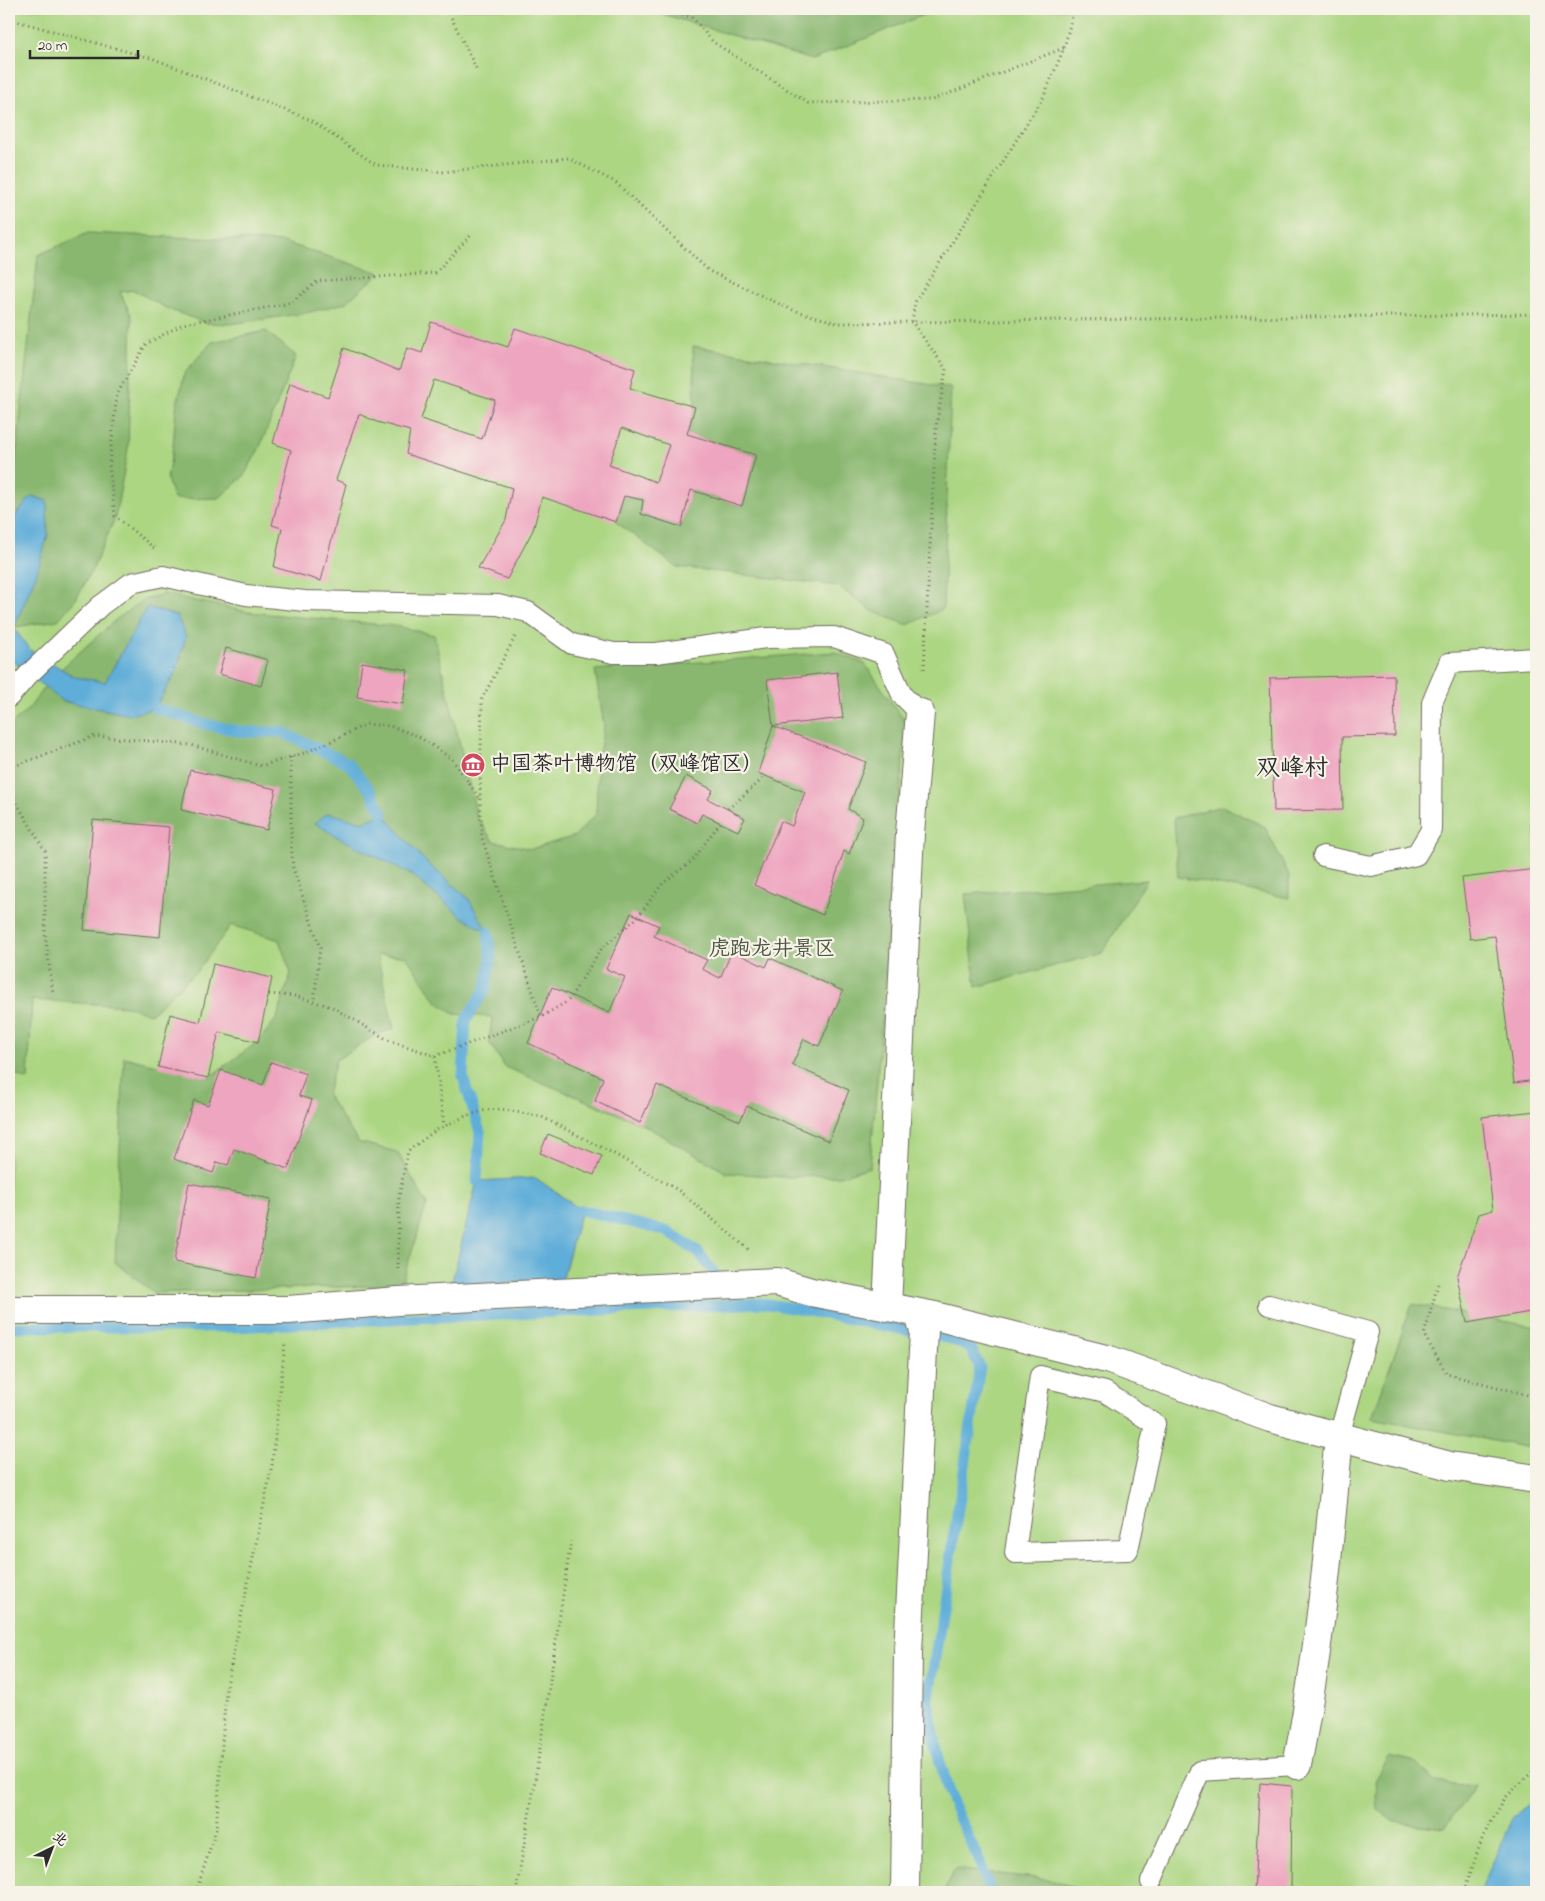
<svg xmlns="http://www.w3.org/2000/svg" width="1545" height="1901" font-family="'Indie Flower','LXGW WenKai TC',sans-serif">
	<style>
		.green { fill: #acd682; stroke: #6c8056 }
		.forest { fill: #89b770; stroke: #5a714e }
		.water { fill: #5fadd9; stroke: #456c82 }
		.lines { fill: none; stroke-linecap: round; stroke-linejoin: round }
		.stream { stroke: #5fadd9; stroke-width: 11 }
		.building { fill: #eea5bf; fill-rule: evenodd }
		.service-casing { stroke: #706a60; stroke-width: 22 }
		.minor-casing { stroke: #706a60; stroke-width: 30 }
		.path { stroke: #706a60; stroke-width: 3; stroke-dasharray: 1 4; stroke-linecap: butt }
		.service { stroke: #fff; stroke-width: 20 }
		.minor { stroke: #fff; stroke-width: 28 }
		.labels { text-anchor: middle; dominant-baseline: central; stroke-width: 4.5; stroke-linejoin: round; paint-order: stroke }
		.poi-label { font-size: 21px; fill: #2b2b2b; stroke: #f7f3e8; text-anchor: start }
		.park-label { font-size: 21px; fill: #4b5641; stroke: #f7f3e8 }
		.quarter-label { font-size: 24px; fill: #2b2b2b; stroke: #f7f3e8 }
	</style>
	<rect width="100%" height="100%" fill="#f7f3e8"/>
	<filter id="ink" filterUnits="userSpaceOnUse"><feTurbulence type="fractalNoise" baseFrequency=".02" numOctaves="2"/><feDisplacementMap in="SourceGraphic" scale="10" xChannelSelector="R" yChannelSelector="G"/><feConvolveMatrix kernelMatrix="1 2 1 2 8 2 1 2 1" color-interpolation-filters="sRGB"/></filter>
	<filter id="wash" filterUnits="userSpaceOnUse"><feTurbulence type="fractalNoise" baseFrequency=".0096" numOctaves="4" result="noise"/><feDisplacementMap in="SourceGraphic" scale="20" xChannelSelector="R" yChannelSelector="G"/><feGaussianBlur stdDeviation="1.12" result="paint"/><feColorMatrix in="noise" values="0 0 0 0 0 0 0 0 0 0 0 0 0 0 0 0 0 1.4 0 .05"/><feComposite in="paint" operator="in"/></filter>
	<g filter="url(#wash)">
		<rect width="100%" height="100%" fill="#f0e0c1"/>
		<path class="green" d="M9 9H1536V1892H9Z"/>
		<path class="forest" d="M646 9H938L812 60Z
			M88 233 283 242 380 273 345 303 306 313 230 324 206 323 168 309 134 290 120 292 132 317 128 449 115 518 94 566 76 599 58 620 9 628V505L10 510 38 255Z
			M266 331 296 356 259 449 243 477 219 498 174 499 167 479 173 447 176 408 185 372 212 342Z
			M693 346 951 388 943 609 907 625 872 611 838 586 677 567 616 522 624 496 643 500 642 514 681 527 691 490 742 506 756 455 687 434 695 407Z
			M164 594 248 612 396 626 434 635 477 817 493 841 531 849 575 836 596 814 598 760 604 726 595 670 835 652 865 664 906 723 870 1167 840 1176 784 1177 727 1173 640 1123 505 1067 489 1042 492 1017 454 1014 436 1001 406 956 377 955 394 1029 377 1034 336 1060 327 1095 358 1142 397 1152 427 1204 401 1285 154 1293 115 1262 124 1057 208 1078 258 1042 277 1018 291 973 279 940 231 925 198 970 150 1014 127 1006 32 1000 28 1080 9 1072V727L31 706 50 679 113 622 142 600Z
			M1222 806 1265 827 1289 875V898L1178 877 1174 818Z
			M1147 880 1102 953 976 987 965 894Z
			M1412 1304 1536 1327V1449L1372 1418Z
			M1389 1757 1415 1763 1435 1782 1476 1786 1444 1828 1394 1822 1377 1809 1375 1781Z
			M955 1869 1054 1880 1086 1892H944Z"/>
		<path class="water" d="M32 496 47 501 48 535 36 575 14 628 30 650 75 677 105 682 147 607 177 616 186 637 176 672 155 708 130 715 62 701 9 658V530L18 512Z
			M328 813 363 822 383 814 426 862 468 898 488 932 462 917 412 875 332 834 315 823Z
			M536 1178 581 1210 562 1281 451 1285 477 1181Z
			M1536 1801V1892H1480L1513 1816Z"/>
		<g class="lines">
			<path class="stream" d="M155 708 201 723 243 732H282L348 763 370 790 383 814
				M477 1181 480 1132 463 1077 466 1020 486 988 491 958 488 932
				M581 1210 666 1231 698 1252 721 1282
				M9 1327H235L347 1321 762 1303 804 1310 952 1339 971 1349 980 1367 928 1703 938 1755 952 1803 980 1862 990 1892"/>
		</g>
		<g id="blocks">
			<path class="building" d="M431 322 508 347 515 328 635 369 630 388 695 407 687 434 756 455 742 506 691 490 681 527 641 514 643 500 624 496 616 522 542 497 533 530 507 579 478 568 506 520 512 488 406 454 410 431 377 422 359 414 336 480 346 484 321 581 274 567 282 528 272 525 291 450 273 443 290 383 328 397 344 348 399 371 407 348 422 353ZM434 380 495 400 482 439 421 419ZM622 428 669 445 656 482 609 465Z
				M226 648 268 660 261 686 219 674Z
				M362 662 408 670 403 704 357 697Z
				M837 672 843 718 773 726 866 762 848 809 863 818 849 854 844 851 823 915 754 885 781 821 792 826 805 792 758 773 773 726 767 680Z
				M1394 675 1395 736 1342 737 1343 810 1274 811 1270 678Z
				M190 770 276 789 267 830 181 810Z
				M686 776 713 790 708 799 745 818 738 831 702 814 697 823 669 809Z
				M93 820 169 827 160 937 84 930Z
				M1536 869V1080L1514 1083 1495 936 1470 939 1462 878Z
				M631 913 659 926 654 936 707 960 702 969 720 978 732 951 766 967 770 958 843 991 819 1046 804 1039 792 1065 849 1090 829 1141 747 1106 740 1121 657 1085 640 1123 595 1101 603 1078 528 1043 552 987 609 1013 625 977 606 969Z
				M213 964 272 978 258 1042 219 1032 208 1078 158 1067 170 1014 200 1022Z
				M271 1062 306 1074 299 1096 312 1100 288 1169 234 1149 228 1165 217 1162 213 1173 174 1159 194 1100 208 1105 221 1070 263 1085Z
				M1536 1111V1311L1467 1323 1457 1277 1479 1214 1493 1210 1482 1117Z
				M548 1134 602 1156 594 1175 540 1153Z
				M189 1183 271 1199 256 1278 174 1262Z
				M1260 1783 1292 1786 1291 1892H1254Z"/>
		</g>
	</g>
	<g filter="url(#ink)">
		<use href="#blocks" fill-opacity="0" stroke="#706a60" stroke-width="1"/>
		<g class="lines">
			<defs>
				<path id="service" d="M9 697 28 675 100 606 131 583 163 576 246 595 305 601 498 605 528 612 572 644 614 653H656L766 638 834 637 884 654 902 695 920 713
					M1323 856 1371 866 1416 855 1431 830 1432 703 1449 663 1536 658
					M1269 1305 1368 1332 1339 1436
					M1040 1376 1105 1392 1155 1424 1128 1550 1015 1553Z
					M1151 1882 1200 1771 1297 1765"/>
				<path id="minor" d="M887 1307 910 833 920 713
					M9 1310H288L398 1301 777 1282 811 1292 935 1316 1110 1360 1270 1418 1450 1466 1536 1479
					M1297 1765C1319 1656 1329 1547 1339 1436
					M905 1892 908 1653 924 1330 918 1313"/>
			</defs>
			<use href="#service" class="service-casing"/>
			<use href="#minor" class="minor-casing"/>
			<path class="path" d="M447 9 477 70
				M658 9 692 17 713 42 808 103 932 100 1064 48
				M9 19 154 59 311 120 376 165 442 172 568 158 615 182 709 271 790 309 837 323 1536 314
				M154 548 115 516 109 465 117 394 146 344 183 324 290 303 318 281 435 273 471 235
				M515 637 482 699 480 799 482 838 541 1017
				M924 669 936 427 946 369 912 322 915 302 1044 96 1064 48 1074 9
				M291 757V840L293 868 320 948 314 1001
				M9 768 95 736 191 745 261 766 304 753 341 737 366 724 390 726 418 736 452 759 480 799
				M9 790 45 851V934L53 993
				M728 809 766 776
				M269 994 295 996 332 1007 388 1040 435 1056 444 1126
				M435 1056 541 1017 568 1001 602 948 638 917 663 883 692 861 720 823
				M398 1269 399 1197 408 1151 436 1130 466 1116 486 1110 501 1109 542 1117 614 1154 678 1190 749 1250
				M1438 1284 1424 1335 1447 1374 1536 1397
				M196 1892 216 1830 226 1690 272 1465 285 1343
				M516 1892 534 1787 571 1541
				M1464 1892 1483 1836 1505 1798 1534 1770 1536 1761"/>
			<use href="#service" class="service"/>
			<use href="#minor" class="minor"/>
		</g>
	</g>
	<defs>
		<symbol id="museum-disc" viewBox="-11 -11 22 22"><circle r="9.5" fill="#d1495b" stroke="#f7f3e8"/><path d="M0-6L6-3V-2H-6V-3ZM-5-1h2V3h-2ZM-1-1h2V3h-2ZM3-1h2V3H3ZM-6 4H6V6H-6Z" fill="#fff"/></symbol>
	</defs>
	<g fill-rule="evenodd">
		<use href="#museum-disc" x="459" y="751" width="28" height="28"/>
	</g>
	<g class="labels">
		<g class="poi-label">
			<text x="490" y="765">中国茶叶博物馆（双峰馆区）</text>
		</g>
		<g class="park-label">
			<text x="772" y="950">虎跑龙井景区</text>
		</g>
		<g class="quarter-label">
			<text x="1292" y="769">双峰村</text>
		</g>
	</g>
	<rect width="1545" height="1901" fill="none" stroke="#f7f3e8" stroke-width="30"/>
	<g transform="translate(52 1848) rotate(42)" stroke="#f7f3e8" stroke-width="4" paint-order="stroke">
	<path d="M0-4L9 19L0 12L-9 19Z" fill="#2b2b2b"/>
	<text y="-8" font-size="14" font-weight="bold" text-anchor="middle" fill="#2b2b2b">北</text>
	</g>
	<path d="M30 50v8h108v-8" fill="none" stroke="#2b2b2b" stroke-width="2.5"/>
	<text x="38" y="50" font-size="15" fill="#2b2b2b" stroke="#f7f3e8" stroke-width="4" paint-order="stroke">20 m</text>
</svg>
